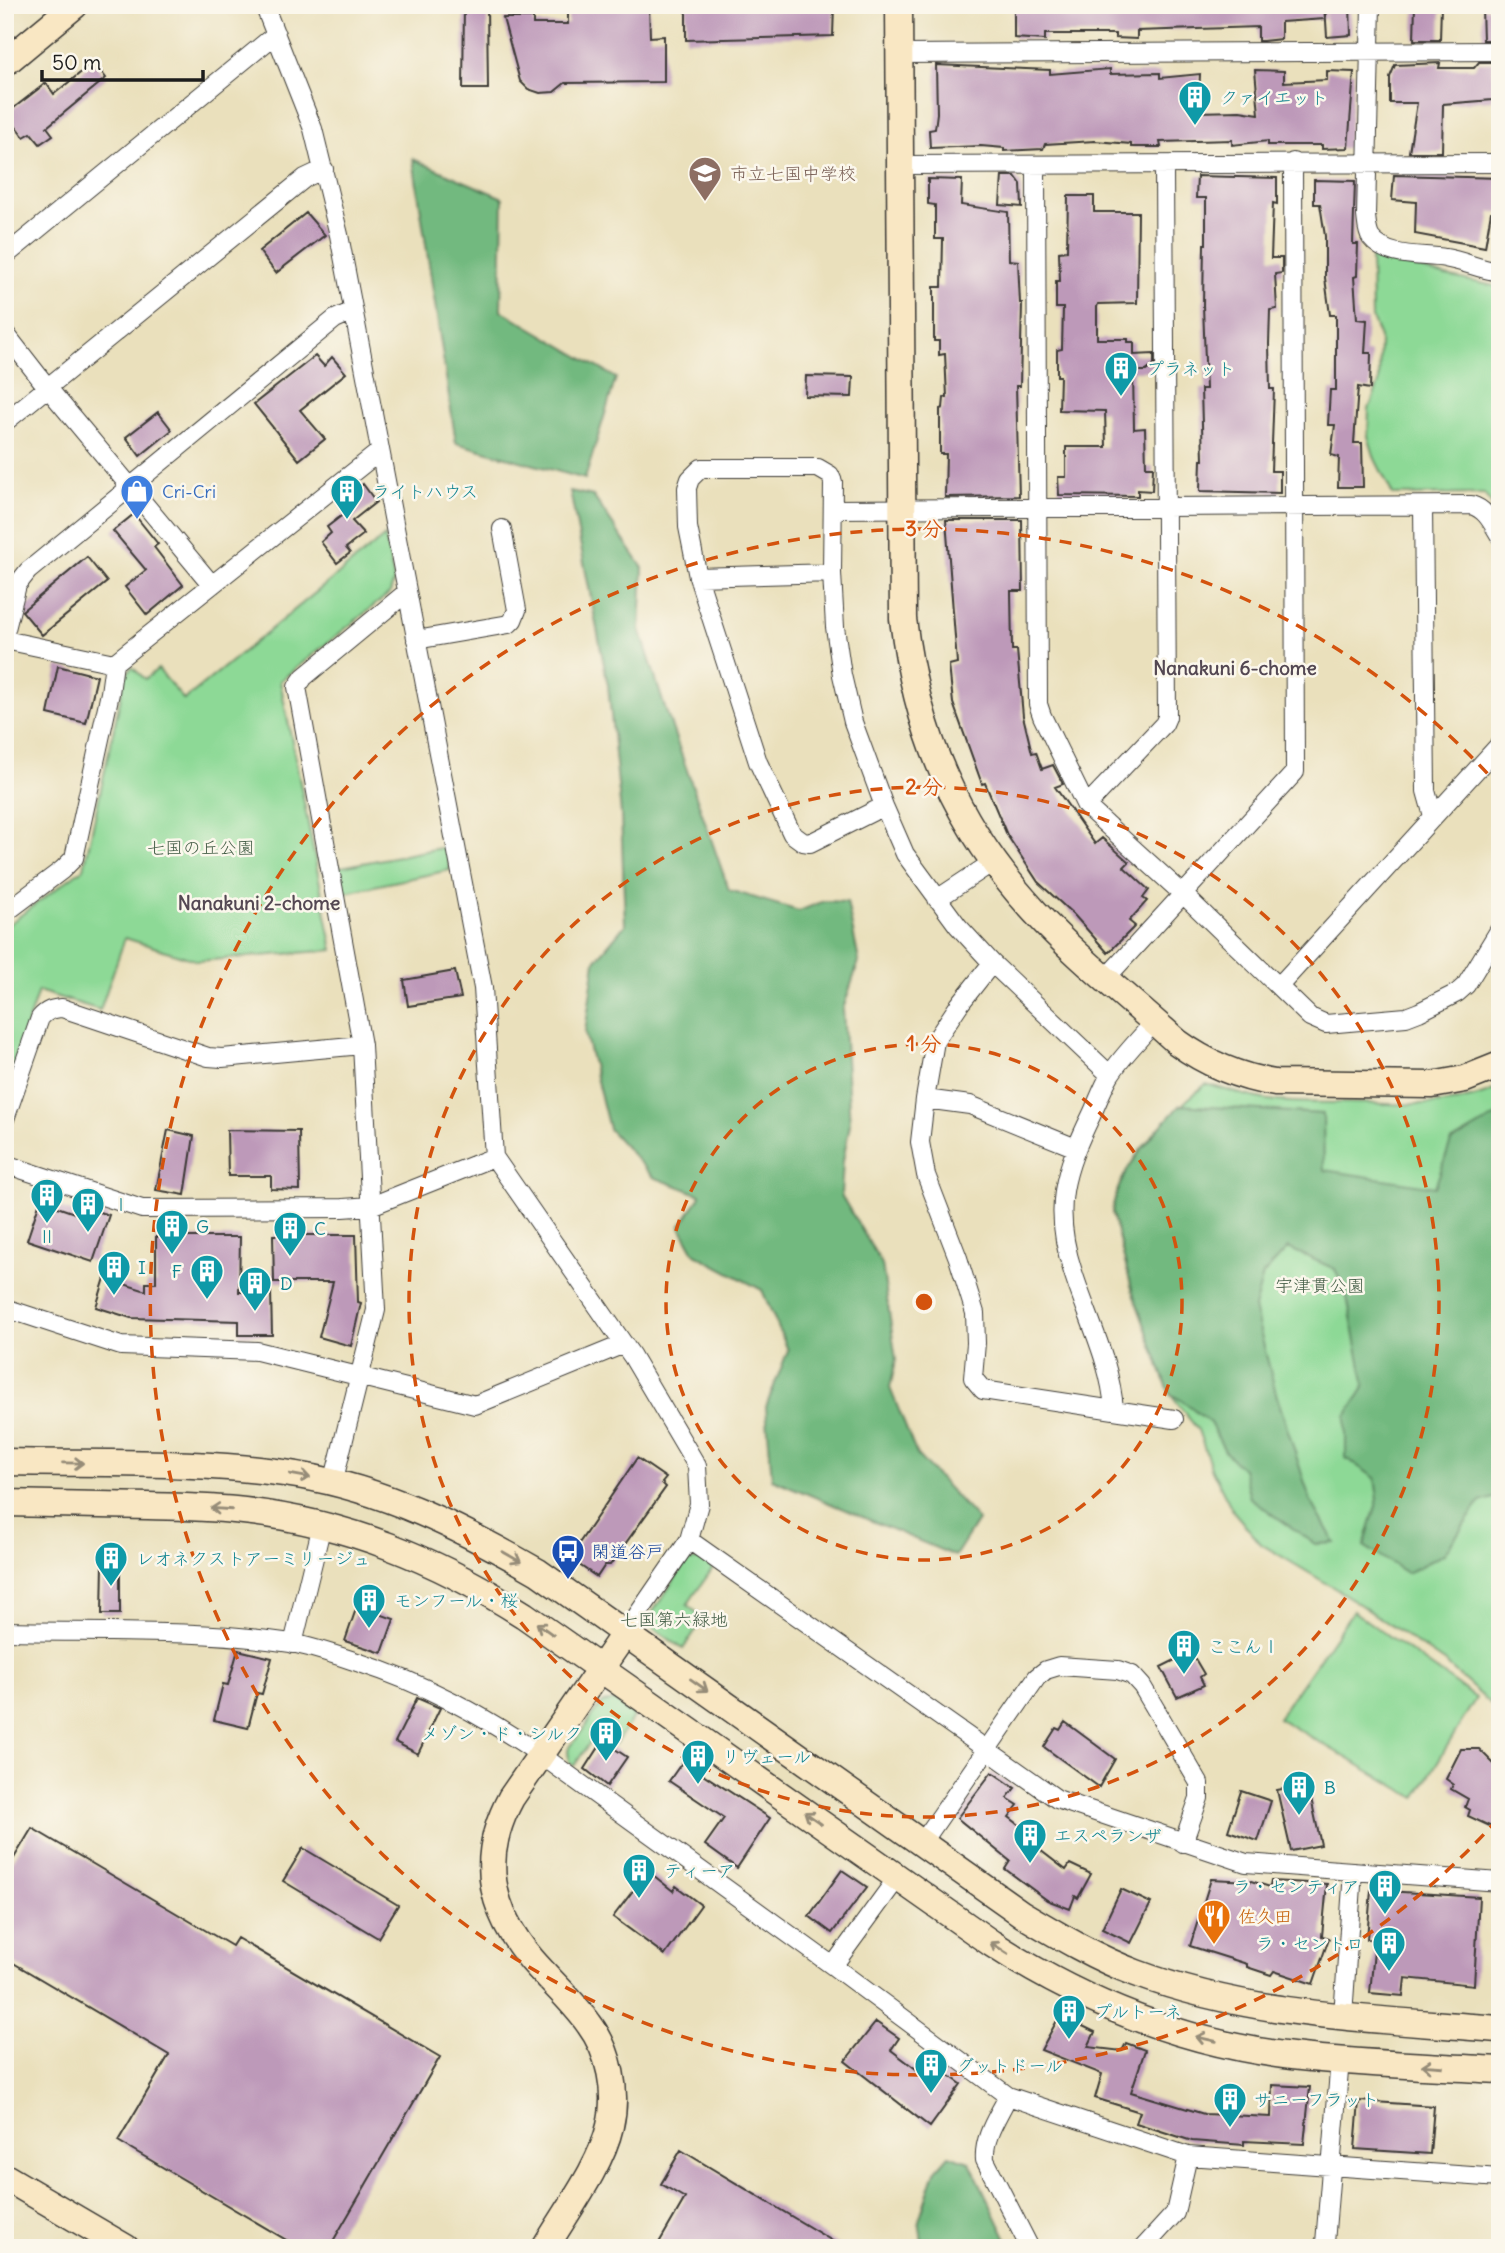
<svg xmlns="http://www.w3.org/2000/svg" width="1505" height="2253" font-family="Delius,'Klee One',sans-serif">
	<style>
		.green { fill: #8dd996; stroke: #547a59; stroke-width: 2 }
		.forest { fill: #72b97f; stroke: #476a4e; stroke-width: 2 }
		.building { fill: #bd99b9 }
		.lines { fill: none; stroke-linecap: round; stroke-linejoin: round }
		.street-casing { stroke: #3b3934; stroke-width: 20 }
		.secondary-casing { stroke: #3b3934; stroke-width: 29 }
		.street { stroke: #fff; stroke-width: 18 }
		.secondary { stroke: #f9e7c3; stroke-width: 26 }
		.oneway { stroke: #968c78 }
		.ring { fill: none; stroke: #d4530e; stroke-width: 3.5; stroke-dasharray: 12 9 }
		.labels { text-anchor: middle; dominant-baseline: central; stroke-width: 5; stroke-linejoin: round; paint-order: stroke }
		.culture-label { font-size: 18px; fill: #0d838f; stroke: #fbf7ec; text-anchor: start }
		.education-label { font-size: 18px; fill: #785e54; stroke: #fbf7ec; text-anchor: start }
		.shop-label { font-size: 18px; fill: #366cbe; stroke: #fbf7ec; text-anchor: start }
		.park-label { font-size: 18px; fill: #445e47; stroke: #fbf7ec }
		.transit-label { font-size: 18px; fill: #164399; stroke: #fbf7ec; text-anchor: start }
		.food-label { font-size: 18px; fill: #c56008; stroke: #fbf7ec; text-anchor: start }
		.neighbourhood-label { font-size: 19px; font-weight: bold; fill: #544853; stroke: #fbf7ec }
		.centre { fill: #d4530e; stroke: #fbf7ec; stroke-width: 3.5 }
		.ring-label { font-size: 21px; text-anchor: middle; font-weight: bold; fill: #d4530e; stroke: #fbf7ec; stroke-width: 5; stroke-linejoin: round; paint-order: stroke }
	</style>
	<rect width="100%" height="100%" fill="#fbf7ec"/>
	<filter id="ink" filterUnits="userSpaceOnUse"><feTurbulence type="fractalNoise" baseFrequency=".0143" numOctaves="2"/><feDisplacementMap in="SourceGraphic" scale="14" xChannelSelector="R" yChannelSelector="G"/><feConvolveMatrix kernelMatrix="1 2 1 2 8 2 1 2 1" color-interpolation-filters="sRGB"/></filter>
	<filter id="wash" filterUnits="userSpaceOnUse"><feTurbulence type="fractalNoise" baseFrequency=".00686" numOctaves="4" result="noise"/><feDisplacementMap in="SourceGraphic" scale="28" xChannelSelector="R" yChannelSelector="G"/><feGaussianBlur stdDeviation="1.57" result="paint"/><feColorMatrix in="noise" values="0 0 0 0 0 0 0 0 0 0 0 0 0 0 0 0 0 1.4 0 .05"/><feComposite in="paint" operator="in"/></filter>
	<g filter="url(#wash)">
		<rect width="100%" height="100%" fill="#eae0bc"/>
		<path class="green" d="M1371 256 1446 276 1500 287V516L1484 494 1393 495 1375 459 1368 436 1369 409 1379 383 1380 338 1372 318Z
			M385 536 394 580 390 593 280 681 333 950 198 961 125 938 100 1010 38 991 5 1091V927L84 868 125 677 132 667 145 679 158 669 184 700Z
			M446 847 450 870 341 893 336 868Z
			M1206 1084C1226 1090 1247 1097 1269 1100 1296 1104 1323 1102 1350 1103 1400 1103 1455 1111 1500 1087V1712L1445 1663 1346 1595 1261 1544 1233 1511 1212 1470 1198 1430 1170 1394 1134 1296 1112 1213C1117 1165 1170 1113 1206 1084Z
			M702 1559 713 1568 687 1605 704 1618 683 1649 651 1626 650 1616 687 1561Z
			M1353 1611 1476 1698 1416 1798 1278 1718Z
			M615 1701 635 1715 615 1744 597 1732 574 1766 569 1763 568 1750 602 1703Z"/>
		<path class="forest" d="M413 159 503 198 501 310 616 378 585 479 456 443Z
			M570 491 593 496 643 568 640 629 663 702 729 890 799 911 824 901 847 902 859 961 843 1009 850 1124 843 1161 841 1195 882 1264 896 1360 890 1388 917 1455 978 1520 955 1556 772 1479 766 1407 788 1350 762 1290 695 1254 680 1227 701 1195 653 1177 609 1129 585 1033 595 961 625 925 621 814 608 685Z
			M1180 1105 1323 1114 1324 1170 1435 1187 1451 1142 1500 1114V1496L1480 1502 1444 1554 1407 1573 1364 1546 1378 1499 1375 1478 1346 1458V1416L1365 1386 1347 1297 1335 1269 1288 1248 1263 1275 1254 1308 1276 1393 1310 1499 1335 1543 1315 1544 1250 1498 1243 1469 1226 1453 1210 1423 1181 1400 1170 1394 1134 1296 1112 1213C1117 1171 1153 1135 1180 1105Z
			M949 2155 970 2162 1011 2248H923L919 2220 935 2171Z"/>
		<g id="blocks">
			<path class="building" d="M464 5H487L488 89H463Z
				M568 5H649L650 37 664 36V82L565 83 554 92 540 93 528 89 520 81 503 18H533V24H568Z
				M686 5H834L833 36 686 40Z
				M1014 5H1324L1325 19 1281 22V39L1263 41H1258V27L1137 31V39L1115 38V34H1045V40L1014 38Z
				M1325 5H1350L1351 35 1327 37Z
				M1415 5H1441L1440 40H1414Z
				M1482 8H1500V40H1483Z
				M94 62 106 78 47 127 53 135 40 144 31 133 24 137 6 114 46 83 54 94Z
				M1479 62H1493V100L1443 104 1442 152H1409L1417 103H1390V77L1395 65 1440 63 1439 68H1474Z
				M936 65 1050 70V74L1110 69V74L1160 73V78L1200 74 1198 112 1240 111 1259 114 1255 70 1284 71V82L1327 80V71L1354 72 1348 148 1322 149V145H1268V141L1232 145V140L1160 142 1161 147H1131V144L1095 141 1045 144 1043 149 1004 151V148L981 146 930 148 929 130 935 129 937 113Z
				M1394 175 1500 178V212H1491L1485 247 1415 234 1416 202 1392 200Z
				M1002 176H1015L1021 184 1022 207 1000 205Z
				M1197 176 1277 178V204L1273 203 1271 258H1282V273L1275 274 1277 309 1270 310 1269 344 1270 389H1274L1271 471H1280V493L1200 491 1201 460H1203L1201 389H1206L1203 305 1204 244H1206V198H1196Z
				M928 179 962 180 961 205 1008 212 1009 260 1018 261 1020 303H1022L1020 386H1016L1019 496 945 497 946 454H940V409L943 408 944 398 947 397 945 354 939 355V341H934V287H942L943 239H935V205L928 204Z
				M1314 180 1355 181 1353 244H1358L1357 276 1354 277 1357 319 1367 320 1365 353H1371L1370 389 1358 387 1354 443H1362L1363 487H1338L1339 457 1331 455 1335 425H1328L1330 390H1336V315H1330L1325 278V236L1320 204H1314Z
				M1068 196H1094V212H1138L1137 303 1098 304 1097 307V339H1128V342H1134V355L1154 354V365L1146 371H1133L1134 429 1145 428 1146 467H1153L1152 491 1138 490V496L1059 495 1058 477H1066V447H1106L1105 411 1059 410 1060 376H1057V350L1062 349 1063 308H1056V281H1060L1059 252 1067 251Z
				M306 213 325 235 276 273 259 251Z
				M315 356 324 366 332 357 346 373 300 410 325 439 299 460 254 404Z
				M806 376 853 377 852 397 805 396Z
				M158 412 172 430 140 456 126 437Z
				M363 484 376 502 352 521 364 534 346 548 350 553 337 563 321 542 331 533 327 527 345 513 339 504Z
				M134 514 158 544 154 547 183 585 147 615 125 587 146 570 113 531Z
				M946 520H1022L1023 591H1011L1012 650H1017L1023 716 1032 753 1036 752 1042 769 1053 765 1063 784 1055 787 1095 844 1102 838 1129 862 1124 867 1149 890 1143 898 1147 901 1129 921 1135 926 1108 953 1074 915 1038 882 1007 835 985 783 982 784 953 703 949 665 957 663Z
				M87 557 107 582 42 635 22 611Z
				M58 666 97 676 86 723 48 714Z
				M455 971 461 998 408 1006 404 980Z
				M168 1130 194 1136 185 1195 156 1190Z
				M227 1130 299 1131 300 1190 271 1189V1176H228Z
				M40 1201 80 1215 83 1207 109 1215 93 1262 27 1240Z
				M273 1235H356L358 1302 361 1303 351 1346 319 1337 333 1282H274Z
				M156 1237H240L239 1292H271L272 1335H239V1321L131 1318 96 1307 105 1278 146 1291V1283H156Z
				M637 1458 666 1478 662 1483 666 1487 610 1565H605L597 1577 569 1558Z
				M103 1563H120V1614H102Z
				M357 1606 394 1619 382 1653 345 1641Z
				M238 1650 272 1658 262 1694 257 1693 248 1728 214 1720 223 1684 228 1685Z
				M1191 1652 1204 1674 1200 1677 1204 1685 1177 1697 1161 1667Z
				M417 1698 440 1708 418 1754 395 1742Z
				M1065 1722 1115 1759 1099 1787 1044 1747 1056 1728 1060 1730Z
				M603 1741 627 1757 607 1786 585 1769Z
				M1461 1749H1479L1500 1770V1831L1468 1816 1470 1810 1465 1807 1468 1799 1451 1789 1453 1784 1446 1779Z
				M683 1761 770 1818 737 1868 705 1845 724 1818 669 1781Z
				M992 1772 1015 1788 1007 1798 1018 1805 1009 1817 1022 1827 1018 1833 1066 1870 1070 1864 1091 1874 1078 1898 1075 1896 1070 1909 1047 1900 1005 1869 1010 1861 957 1818Z
				M1308 1784 1321 1845 1291 1851 1277 1790Z
				M1241 1791 1271 1801 1258 1841 1228 1831Z
				M32 1828 232 1946 237 1938 440 2057 329 2248H300L118 2141 169 2055 5 1958V1873Z
				M303 1848 398 1905 378 1938 283 1881Z
				M842 1870 867 1887 832 1933 809 1916Z
				M648 1871 673 1891 676 1886 701 1905 665 1955 613 1917Z
				M1211 1879 1251 1881 1270 1887 1271 1881 1327 1884 1322 1936 1329 1938 1313 1984 1274 1971 1271 1975 1247 1967V1964L1190 1946Z
				M1121 1889 1151 1903 1131 1943 1102 1929Z
				M1371 1890 1479 1897 1474 1985 1405 1978 1403 1996 1370 1993 1375 1940 1367 1939Z
				M1060 2015 1095 2032 1088 2047 1122 2051 1126 2043 1145 2050 1131 2092 1204 2114 1271 2117 1272 2085 1310 2087 1304 2144 1244 2141V2145L1192 2141 1136 2123 1140 2112 1095 2098 1102 2074 1041 2050Z
				M876 2022 899 2038 891 2050 924 2075 933 2064 961 2084 930 2127 845 2061Z
				M1359 2101 1434 2106 1430 2154 1355 2149Z
				M681 2150 844 2248H656L685 2198 661 2184Z"/>
		</g>
	</g>
	<g filter="url(#ink)">
		<use href="#blocks" fill-opacity="0" stroke="#3b3934" stroke-width="2"/>
		<g class="lines">
			<defs>
				<path id="street" d="M264 5 313 129 339 235 483 988 494 1157 632 1356 697 1466 699 1504 689 1540 625 1633
					M1371 5 1366 216C1367 223 1367 232 1371 238 1387 259 1423 254 1445 258 1464 261 1481 270 1500 272
					M899 54 1500 51
					M900 165 1500 163
					M1036 165 1038 704 1042 716 1086 806 1183 894 1310 1017 1326 1024 1406 1017 1419 1012 1457 993 1466 985 1500 929
					M5 256 276 34
					M5 333 47 387 212 585
					M5 422 305 178 324 169
					M1423 506 1426 791 1433 816
					M833 509 1471 505C1486 509 1492 523 1500 536
					M698 577 832 573
					M5 633 17 585 28 571 335 319 353 311
					M5 640 114 663
					M416 640 509 624 513 620 517 610 502 529
					M884 806 810 843 803 842 792 834 758 762 698 577 688 527 687 488 690 479 701 468H818L830 475 833 482 832 573 835 627 842 675 853 722 884 806 905 854 958 926 992 963 1110 1075
					M1086 806 1164 724 1167 717 1164 165
					M937 899 993 862
					M5 913 62 870 74 858 110 693 114 663 380 451
					M992 963 959 1005 935 1041 925 1099 920 1142 926 1175 958 1258 975 1313 976 1343 973 1378 983 1390 1114 1410C1111 1362 1087 1317 1073 1272 1052 1208 1064 1171 1092 1114 1098 1101 1103 1087 1110 1075 1122 1056 1140 1039 1154 1022
					M1106 978 1295 772 1293 162
					M1279 986 1500 744
					M925 1099 970 1105 1076 1148
					M5 1119 40 1018C47 1010 52 1009 62 1008L208 1057 222 1058 362 1045
					M5 1164 142 1209 343 1208 371 1206 494 1157
					M5 1308 121 1346 257 1351 475 1405 624 1344
					M1114 1410 1174 1419
					M333 1483 376 1310 362 1045 297 687 304 677 407 592
					M689 1540 1057 1799 1246 1863 1500 1882
					M5 1631C100 1633 197 1629 291 1643 313 1647 336 1655 357 1662 426 1684 482 1715 541 1755L833 1966 1008 2096 1188 2156 1500 2178
					M293 1644 322 1525
					M922 1843 1037 1677 1046 1670 1059 1666 1118 1670 1132 1675 1142 1686 1199 1783V1798L1183 1843
					M833 1966 898 1877
					M1343 2016 1353 1871
					M1008 2096C998 2117 983 2137 985 2160L1030 2248
					M1143 2248 1175 2213 1188 2156
					M1320 2248 1325 2243 1340 2059"/>
				<path id="secondary" d="M899 5 903 619C917 734 956 826 1035 912 1078 959 1130 999 1177 1042 1207 1064 1239 1077 1275 1083L1432 1085 1465 1079 1500 1065
					M5 63 75 5
					M5 1462C101 1464 203 1460 297 1475 384 1489 463 1529 538 1572L1022 1914C1059 1936 1096 1958 1136 1973 1253 2017 1376 2019 1500 2029
					M5 1503C53 1504 101 1505 148 1506 180 1507 212 1507 244 1511 348 1523 436 1559 524 1615L991 1943C1083 2003 1183 2043 1292 2056 1361 2064 1431 2066 1500 2070
					M5 2177 126 2248
					M545 2248C566 2212 601 2166 610 2126 618 2092 610 2052 589 2024 573 2001 550 1981 532 1960 489 1910 479 1857 511 1798L625 1633"/>
			</defs>
			<use href="#street" class="street-casing"/>
			<use href="#secondary" class="secondary-casing"/>
			<use href="#street" class="street"/>
			<use href="#secondary" class="secondary"/>
		</g>
		<defs><path id="oneway-shaft" d="M-6 0H5M1.5-3L5.5 0L1.5 3" fill="none" stroke-width="1.6" stroke-linecap="round" stroke-linejoin="round" transform="scale(1.75)"/></defs>
		<g class="oneway">
			<use href="#oneway-shaft" transform="translate(73 1463) rotate(1)"/>
			<use href="#oneway-shaft" transform="translate(300 1476) rotate(10)"/>
			<use href="#oneway-shaft" transform="translate(221 1509) rotate(-176)"/>
			<use href="#oneway-shaft" transform="translate(512 1557) rotate(30)"/>
			<use href="#oneway-shaft" transform="translate(545 1629) rotate(-145)"/>
			<use href="#oneway-shaft" transform="translate(699 1685) rotate(35)"/>
			<use href="#oneway-shaft" transform="translate(813 1818) rotate(-145)"/>
			<use href="#oneway-shaft" transform="translate(999 1948) rotate(-147)"/>
			<use href="#oneway-shaft" transform="translate(1206 2039) rotate(-167)"/>
			<use href="#oneway-shaft" transform="translate(1432 2066) rotate(-176)"/>
		</g>
	</g>
	<g class="ring">
		<circle cx="924" cy="1302" r="258"/>
		<circle cx="924" cy="1302" r="515"/>
		<path d="M1498 1819A773 773 0 1 1 1498 785"/>
	</g>
	<defs>
		<symbol id="building-pin" viewBox="-11 -11 22 30"><path d="M0 17L-7.5 6A9.5 9.5 0 1 1 7.5 6Z" fill="#0f9aa8" stroke="#fbf7ec"/><path d="M-4-6H4V6H1V3H-1V6H-4ZM-2.5-4.3h1.7v1.8h-1.7ZM.8-4.3h1.7v1.8H.8ZM-2.5-1h1.7V.8h-1.7ZM.8-1h1.7V.8H.8Z" fill="#fff"/></symbol>
		<symbol id="school-pin" viewBox="-11 -11 22 30"><path d="M0 17L-7.5 6A9.5 9.5 0 1 1 7.5 6Z" fill="#8d6e63" stroke="#fbf7ec"/><path d="M0-5L7-2L0 1L-7-2ZM-4 1L0 2.5L4 1V4Q0 6-4 4Z" fill="#fff"/></symbol>
		<symbol id="shop-pin" viewBox="-11 -11 22 30"><path d="M0 17L-7.5 6A9.5 9.5 0 1 1 7.5 6Z" fill="#3f7fe0" stroke="#fbf7ec"/><path d="M-5-2.5h2.3a2.7 3.5 0 0 1 5.4 0H5L5.5 6h-11ZM-1.5-2.5h3a1.5 2.3 0 0 0-3 0Z" fill="#fff"/></symbol>
		<symbol id="bus-pin" viewBox="-11 -11 22 30"><path d="M0 17L-7.5 6A9.5 9.5 0 1 1 7.5 6Z" fill="#1a4fb4" stroke="#fbf7ec"/><path d="M-5-6H5V4H4V6H2V4H-2V6H-4V4H-5ZM-3.5-4V0h7V-4ZM-3.5 1.2v1.5H-2V1.2ZM2 1.2v1.5H3.5V1.2Z" fill="#fff"/></symbol>
		<symbol id="restaurant-pin" viewBox="-11 -11 22 30"><path d="M0 17L-7.5 6A9.5 9.5 0 1 1 7.5 6Z" fill="#e8710a" stroke="#fbf7ec"/><path d="M-5-6h1v4h1v-4h1v4h1v-4h1v5L-1.5 .5V6h-2V.5L-5-1ZM5-6V6H3V1.5H1.5Q1.5-4 5-6Z" fill="#fff"/></symbol>
	</defs>
	<g fill-rule="evenodd">
		<use href="#building-pin" x="1176" y="78" width="38" height="52"/>
		<use href="#school-pin" x="686" y="154" width="38" height="52"/>
		<use href="#building-pin" x="1102" y="349" width="38" height="52"/>
		<use href="#shop-pin" x="118" y="472" width="38" height="52"/>
		<use href="#building-pin" x="328" y="472" width="38" height="52"/>
		<use href="#building-pin" x="28" y="1176" width="38" height="52"/>
		<use href="#building-pin" x="69" y="1185" width="38" height="52"/>
		<use href="#building-pin" x="153" y="1207" width="38" height="52"/>
		<use href="#building-pin" x="271" y="1209" width="38" height="52"/>
		<use href="#building-pin" x="95" y="1248" width="38" height="52"/>
		<use href="#building-pin" x="188" y="1252" width="38" height="52"/>
		<use href="#building-pin" x="236" y="1264" width="38" height="52"/>
		<use href="#bus-pin" x="549" y="1532" width="38" height="52"/>
		<use href="#building-pin" x="92" y="1539" width="38" height="52"/>
		<use href="#building-pin" x="350" y="1581" width="38" height="52"/>
		<use href="#building-pin" x="1165" y="1627" width="38" height="52"/>
		<use href="#building-pin" x="587" y="1714" width="38" height="52"/>
		<use href="#building-pin" x="679" y="1737" width="38" height="52"/>
		<use href="#building-pin" x="1280" y="1768" width="38" height="52"/>
		<use href="#building-pin" x="1011" y="1816" width="38" height="52"/>
		<use href="#building-pin" x="620" y="1851" width="38" height="52"/>
		<use href="#building-pin" x="1366" y="1867" width="38" height="52"/>
		<use href="#restaurant-pin" x="1195" y="1897" width="38" height="52"/>
		<use href="#building-pin" x="1370" y="1924" width="38" height="52"/>
		<use href="#building-pin" x="1050" y="1992" width="38" height="52"/>
		<use href="#building-pin" x="912" y="2046" width="38" height="52"/>
		<use href="#building-pin" x="1211" y="2080" width="38" height="52"/>
	</g>
	<g class="labels">
		<g class="culture-label">
			<text x="1220" y="97">クァイエット</text>
			<text x="1146" y="368">プラネット</text>
			<text x="372" y="491">ライトハウス</text>
			<text x="112" y="1204">Ⅰ</text>
			<text x="196" y="1226">G</text>
			<text x="314" y="1228">C</text>
			<text x="47" y="1236" text-anchor="middle">Ⅱ</text>
			<text x="138" y="1267">I</text>
			<text x="182" y="1271" text-anchor="end">F</text>
			<text x="280" y="1283">D</text>
			<text x="136" y="1558">レオネクストアーミリージュ</text>
			<text x="394" y="1600">モンフール・桜</text>
			<text x="1208" y="1646">ここんⅠ</text>
			<text x="582" y="1733" text-anchor="end">メゾン・ド・シルク</text>
			<text x="722" y="1756">リヴェール</text>
			<text x="1324" y="1787">B</text>
			<text x="1054" y="1835">エスペランザ</text>
			<text x="664" y="1870">ティーア</text>
			<text x="1360" y="1886" text-anchor="end">ラ・センティア</text>
			<text x="1364" y="1943" text-anchor="end">ラ・セントロ</text>
			<text x="1094" y="2011">プルトーネ</text>
			<text x="956" y="2065">グットドール</text>
			<text x="1254" y="2099">サニーフラット</text>
		</g>
		<g class="education-label">
			<text x="730" y="173">市立七国中学校</text>
		</g>
		<g class="shop-label">
			<text x="162" y="491">Cri-Cri</text>
		</g>
		<g class="park-label">
			<text x="201" y="847">七国の丘公園</text>
			<text x="1320" y="1285">宇津貫公園</text>
			<text x="674" y="1619">七国第六緑地</text>
		</g>
		<g class="transit-label">
			<text x="592" y="1551">閑道谷戸</text>
		</g>
		<g class="food-label">
			<text x="1238" y="1916">佐久田</text>
		</g>
		<g class="neighbourhood-label">
			<text x="1235" y="668">Nanakuni 6-chome</text>
			<text x="259" y="903">Nanakuni 2-chome</text>
		</g>
	</g>
	<circle cx="924" cy="1302" r="10" class="centre"/>
	<g class="ring-label">
		<text x="924" y="536">3 分</text>
		<text x="924" y="794">2 分</text>
		<text x="924" y="1051">1 分</text>
	</g>
	<rect width="1505" height="2253" fill="none" stroke="#fbf7ec" stroke-width="28"/>
	<path d="M42 70v10h161v-10" fill="none" stroke="#1c1c1c" stroke-width="3.5"/>
	<text x="52" y="70" font-size="21" fill="#1c1c1c" stroke="#fbf7ec" stroke-width="5" paint-order="stroke">50 m</text>
</svg>
